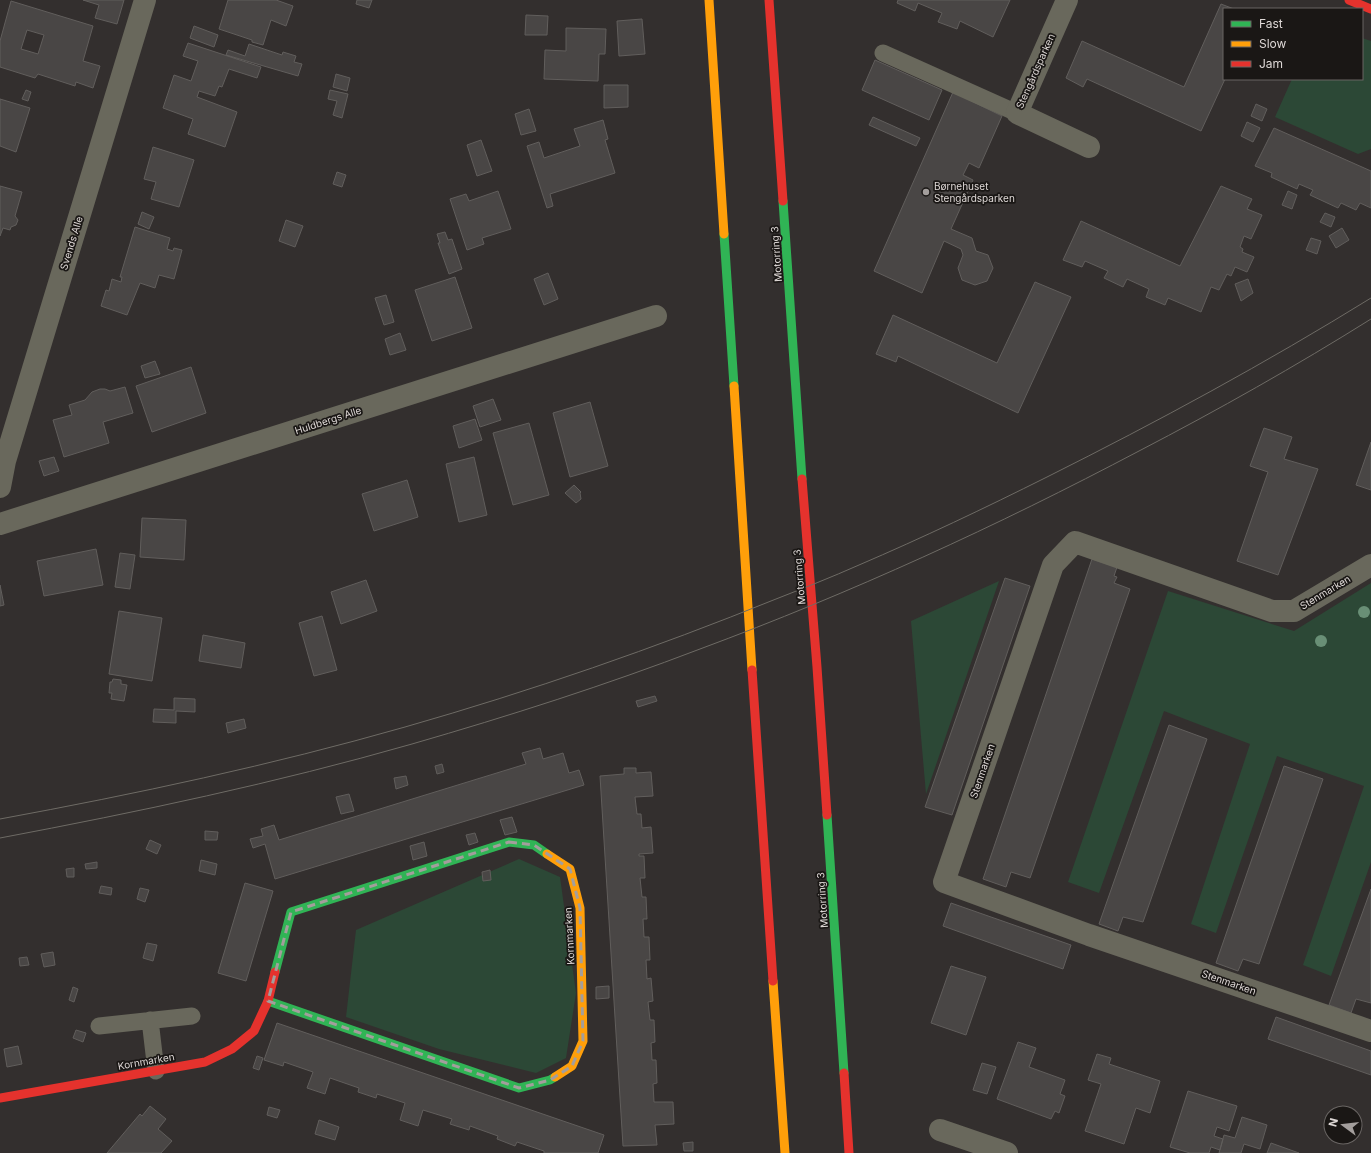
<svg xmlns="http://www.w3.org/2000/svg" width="1371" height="1153" font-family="Inter,sans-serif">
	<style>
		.green { fill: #2c4836 }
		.building { fill: #494645; stroke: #615e5c; fill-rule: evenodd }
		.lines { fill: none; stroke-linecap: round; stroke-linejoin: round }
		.lane { stroke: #69685c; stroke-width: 17 }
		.street { stroke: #69685c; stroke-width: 22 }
		.fast { stroke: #30b455; stroke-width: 9 }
		.slow { stroke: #ff9f0a; stroke-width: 9 }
		.jam { stroke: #e5322d; stroke-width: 9 }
		.tram { stroke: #6e6b65; stroke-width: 1 }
		.tree { fill: #698f76 }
		.marked { fill: none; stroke: #a39e9c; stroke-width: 3; stroke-dasharray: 8 5; stroke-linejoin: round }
		.poi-dot { fill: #a39e9c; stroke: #1a1715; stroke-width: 1.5 }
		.labels { text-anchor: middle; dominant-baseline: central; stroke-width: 3.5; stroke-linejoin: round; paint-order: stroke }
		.street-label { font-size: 10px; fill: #dfd9d7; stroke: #1a1715 }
		.poi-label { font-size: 10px; fill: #dfd9d7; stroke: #1a1715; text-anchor: start }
	</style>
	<rect width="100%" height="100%" fill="#332f2e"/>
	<path class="green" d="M1362 38 1371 41V149L1358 154 1275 117 1292 79H1362Z
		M999 581 926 794 911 621Z
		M1371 583V862L1331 976 1303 965 1364 786 1277 756 1216 933 1191 924 1250 744 1164 711 1099 893 1068 882 1168 591 1294 631Z
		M519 859 560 877 576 993 566 1058 536 1073 439 1049 346 1017 356 930Z"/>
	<path class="building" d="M83 0H124L117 24 95 18 99 5Z
		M228 0H276L293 6 286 26 271 20 263 45 252 42V40L219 29Z
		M357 0H372L369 8 356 4Z
		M898 0H1010L993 37 960 21 957 29 938 22 942 13 918 3 915 11 897 3Z
		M11 1 93 26 83 61 100 66 93 88 76 82 75 86 38 74 35 78 0 67V41ZM27 30 44 35 38 54 21 49Z
		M1221 4 1234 9H1224L1225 79 1201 131 1087 79 1083 87 1066 78 1082 41 1184 87Z
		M526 15 548 16 547 35H525Z
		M642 19 645 54 619 56 617 21Z
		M194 26 218 35 214 47 190 38Z
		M566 28 606 29 605 54H599L598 81 544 79 545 50 566 51Z
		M188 43 261 67 257 78 229 69 222 87 219 86 215 96 199 91 197 97 237 112 225 147 188 134 193 119 163 108 174 75 191 81 198 61 183 56Z
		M249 44 282 55 283 52 296 56 294 62 302 64 298 76 226 55 228 50 245 56Z
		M875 60 942 90 929 120 862 90Z
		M336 74 350 78 347 91 333 87Z
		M604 85H628V107L604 108Z
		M26 90 31 92 28 101 22 99Z
		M330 90 348 94 342 118 333 115 337 101 328 99Z
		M953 92 1002 116 979 168 969 163 963 175 973 180 951 229 972 238 976 251 988 255 993 268 987 281 975 285 962 280 958 268 963 255 961 249 944 241 922 293 874 271Z
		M0 99 30 108 16 152 0 146Z
		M1256 104 1267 109 1262 121 1251 116Z
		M529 109 536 131 521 135 515 114Z
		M873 117 920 138 916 146 869 125Z
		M603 120 608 139 605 140 615 173 550 194 553 206 547 208 527 146 539 142 544 158 580 146 574 129Z
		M1247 122 1260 128 1253 142 1241 136Z
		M1274 128 1371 171V208L1360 203 1356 210 1341 203 1338 208 1310 195 1313 190 1299 184 1297 189 1271 177 1272 173 1255 166Z
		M481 140 492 171 477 176 467 145Z
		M153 147 194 160 179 207 151 199 156 182 144 179Z
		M337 172 346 175 342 187 333 184Z
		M0 186 22 192 15 216 18 220 16 225 11 227 10 230 3 228 0 236Z
		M1221 186 1252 199 1247 209 1262 215 1251 239 1244 236 1240 247 1243 249 1242 252 1254 257 1247 272 1235 267 1231 276 1227 274 1219 290 1211 287 1201 312 1168 298 1165 305 1146 297 1149 289 1127 279 1123 287 1104 278 1108 271 1085 261 1082 267 1063 260 1081 221 1180 266Z
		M498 191 511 229 482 238 484 244 467 250 450 199 466 194 469 201Z
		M1288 191 1297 195 1292 209 1282 205Z
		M142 212 154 217 149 229 138 224Z
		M1325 213 1335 217 1331 227 1320 222Z
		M286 220 303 226 295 247 279 241Z
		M135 227 170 238 167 249 173 251 174 248 182 250 174 279 159 275 155 288 140 283 127 315 101 306 106 290 109 291 112 279 121 282 122 277H120Z
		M1342 228 1349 240 1336 248 1329 236Z
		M445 232 448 240 452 239 462 269 449 274 438 243H440L437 234Z
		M1311 238 1321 241 1317 254 1306 250Z
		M548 273 558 299 544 305 534 279Z
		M455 277 472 328 432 341 415 290Z
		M1248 279 1253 293 1241 301 1235 284Z
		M1035 282 1071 297 1018 413 898 356 896 362 876 354 893 315 997 363Z
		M386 295 394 322 384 325 375 298Z
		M400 333 406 350 390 355 385 339Z
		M155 361 160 374 145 378 141 366Z
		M191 367 206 413 152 432 136 386Z
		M125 387 133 413 103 422 109 443 64 457 53 420 72 415 69 405 85 400 92 392 100 389H105L110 391Z
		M493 399 501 420 480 427 473 406Z
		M590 402 608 466 570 477 553 413Z
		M475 419 482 440 459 448 453 426Z
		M529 423 549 495 513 505 493 433Z
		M1264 428 1292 437 1284 459 1318 469 1278 575 1237 561 1268 472 1250 466Z
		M1371 442V490L1356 485Z
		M54 457 59 471 44 476 39 461Z
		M474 457 487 515 459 522 446 464Z
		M407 480 418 517 374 531 362 494Z
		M574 485 581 492 580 493 581 499 576 503 565 493Z
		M142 518 186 520 184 560 140 557Z
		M96 549 103 585 44 596 37 561Z
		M120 553 135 555 130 589 115 587Z
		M1092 559 1117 567 1114 576 1117 577 1114 583 1130 589 1030 878 1011 872 1006 887 983 879Z
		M1005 578 1030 586 952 815 925 807Z
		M366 580 377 611 341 624 331 592Z
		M0 585 4 605 0 606Z
		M119 611 162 618 152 681 109 674Z
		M322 616 337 670 314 676 299 623Z
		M203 635 245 643 241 668 199 661Z
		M113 679 121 680V684L127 685 124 701 111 699 112 693H109L110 682H112Z
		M655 696 657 701 638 707 636 701Z
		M174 698 195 699V712L176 711V723L153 722 154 709 174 710Z
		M244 719 246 728 228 733 226 723Z
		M1169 725 1207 739 1143 922 1123 917 1118 931 1099 924Z
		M540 748 543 759 563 753 569 773 579 770 584 785 275 879 265 844 253 848 250 839 263 836 261 829 274 825 279 840 526 764 522 753Z
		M442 764 444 772 437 774 435 766Z
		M1284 766 1323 779 1259 964 1243 959 1238 971 1216 963Z
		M624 768H636V773L651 772 653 796 635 797 637 814H641L642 828 651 827 653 853 639 854V856H644L645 878H640L642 897H646L647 919H643L644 937H649L650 960H646L647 979 651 978 653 1001 648 1002 650 1020H654L655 1042 651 1043 652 1060H656L657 1083 653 1084 654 1102H673L674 1124 655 1125 657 1145 623 1146 600 776 624 774Z
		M406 776 408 785 396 789 394 778Z
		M349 794 354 811 341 814 336 797Z
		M512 817 517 832 505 835 500 820Z
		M205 831 218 832 217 840H205Z
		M475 833 478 842 469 845 466 835Z
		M150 840 161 845 157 854 146 849Z
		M424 842 427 856 413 860 410 846Z
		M201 860 217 864 215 875 199 871Z
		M97 862V868L86 869 85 864Z
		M74 868V877H67L66 869Z
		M490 870 491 880 483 881 482 872Z
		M245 883 273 891 246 981 218 973Z
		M101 886 112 888 111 895 99 893Z
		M140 888 149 890 145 902 137 899Z
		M1371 889V1003L1356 999 1351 1013 1329 1005Z
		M951 903 1071 945 1063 969 943 926Z
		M147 943 157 945 153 961 143 958Z
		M53 952 55 965 44 967 41 954Z
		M27 957 29 965 20 966 19 958Z
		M951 966 986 977 966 1035 931 1023Z
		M609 986V998L596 999V987Z
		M73 987 78 989 74 1002 69 1000Z
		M1276 1017 1371 1051V1075L1268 1039Z
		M277 1023 604 1135 598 1153H544V1151L517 1142 515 1146 497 1139 498 1136 470 1126 469 1130 450 1124 452 1119 423 1110 418 1126 400 1120 405 1103 377 1094 376 1098 358 1092 359 1088 330 1078 325 1094 307 1088 313 1072 284 1062 283 1066 264 1060Z
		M76 1030 86 1033 83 1042 73 1038Z
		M1018 1042 1036 1048 1029 1067 1065 1080 1060 1094 1065 1096 1059 1113 1055 1111 1051 1119 997 1099Z
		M18 1046 22 1064 7 1067 4 1049Z
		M1097 1054 1111 1058 1109 1064 1160 1081 1150 1113 1136 1108 1124 1144 1085 1131 1101 1084 1088 1080Z
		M257 1056 263 1058 259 1070 253 1068Z
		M982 1063 996 1067 987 1094 973 1090Z
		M1188 1091 1237 1106 1229 1131 1217 1127 1214 1136 1223 1139 1220 1150 1211 1147 1209 1153H1190L1170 1147Z
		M150 1106 166 1119 158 1129 172 1141 161 1153H107L140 1114 142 1116Z
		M269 1107 280 1110 277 1118 267 1115Z
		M1242 1117 1267 1125 1260 1149 1244 1144 1241 1153H1219L1224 1135 1235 1138Z
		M319 1120 339 1127 335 1140 315 1134Z
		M693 1142V1151H684L683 1143Z
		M1271 1143 1299 1153H1267Z"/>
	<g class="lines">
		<path class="lane" d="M883 53 1017 113
			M150 1020 156 1071
			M99 1026 192 1016"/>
		<path class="street" d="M1067 0 1017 113 1089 147
			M0 487 5 461 145 0
			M0 524 656 316
			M1371 565 1294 611H1272L1075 542 1053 565 944 882 1089 935 1371 1031
			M940 1130 1007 1153"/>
		<path class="fast" d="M783 201 802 479
			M724 234 734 386
			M827 815 844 1073
			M275 972 291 912 509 842 534 845 547 854
			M268 1001 519 1088 550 1080 555 1077"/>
		<path class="slow" d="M709 0 724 234
			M734 386 752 670
			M547 854 570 869 580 908 583 1041 572 1066 555 1077
			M773 981 785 1153"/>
		<path class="jam" d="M769 0 783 201
			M1349 0 1371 9
			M802 479 817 667 827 815
			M752 670 773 981
			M844 1073 849 1153
			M0 1098 205 1062 232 1049 254 1031 268 1001 275 972"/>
		<path class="tram" d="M0 819C136 794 272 765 405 727 531 691 655 648 776 599 804 588 832 577 859 565 922 538 985 508 1047 477 1157 422 1266 363 1371 298
			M0 838C138 812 276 783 412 744 509 716 606 685 700 649 851 593 997 526 1139 451 1218 410 1296 366 1371 319"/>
	</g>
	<g class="tree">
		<circle cx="1364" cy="612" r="6"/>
		<circle cx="1321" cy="641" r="6"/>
	</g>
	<path class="marked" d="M509 842 534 845 570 869 580 908 583 1041 572 1066 550 1080 519 1088 268 1001 291 912Z"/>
	<circle class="poi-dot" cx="926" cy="192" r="4"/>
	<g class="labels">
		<g class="street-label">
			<text transform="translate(1035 71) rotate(-66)">Stengårdsparken</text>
			<text transform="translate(71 243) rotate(-73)">Svends Alle</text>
			<text transform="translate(776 254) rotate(-94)">Motorring 3</text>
			<text transform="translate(328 420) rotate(-18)">Huldbergs Alle</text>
			<text transform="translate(799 577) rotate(-95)">Motorring 3</text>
			<text transform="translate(1325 592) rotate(-31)">Stenmarken</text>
			<text transform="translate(982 771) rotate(-71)">Stenmarken</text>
			<text transform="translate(822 900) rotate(-94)">Motorring 3</text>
			<text transform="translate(569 936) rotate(-93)">Kornmarken</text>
			<text transform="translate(1229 982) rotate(19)">Stenmarken</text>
			<text transform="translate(146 1061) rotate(-10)">Kornmarken</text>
		</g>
		<g class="poi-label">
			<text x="934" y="186">Børnehuset<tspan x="934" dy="12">Stengårdsparken</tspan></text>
		</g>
	</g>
	<rect x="1223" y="8" width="140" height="72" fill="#1a1715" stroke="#696563"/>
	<rect x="1231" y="21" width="20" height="6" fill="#30b455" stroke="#696563"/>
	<text x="1259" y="28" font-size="12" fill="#dfd9d7">Fast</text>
	<rect x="1231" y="41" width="20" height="6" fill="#ff9f0a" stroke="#696563"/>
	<text x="1259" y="48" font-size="12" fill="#dfd9d7">Slow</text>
	<rect x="1231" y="61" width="20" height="6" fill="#e5322d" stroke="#696563"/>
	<text x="1259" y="68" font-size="12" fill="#dfd9d7">Jam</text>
	<g transform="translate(1343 1125) rotate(285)"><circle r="19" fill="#1a1715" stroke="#696563"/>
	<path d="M0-3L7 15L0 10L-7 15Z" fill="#a39e9c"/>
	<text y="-6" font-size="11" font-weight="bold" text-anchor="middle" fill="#dfd9d7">N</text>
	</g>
</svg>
